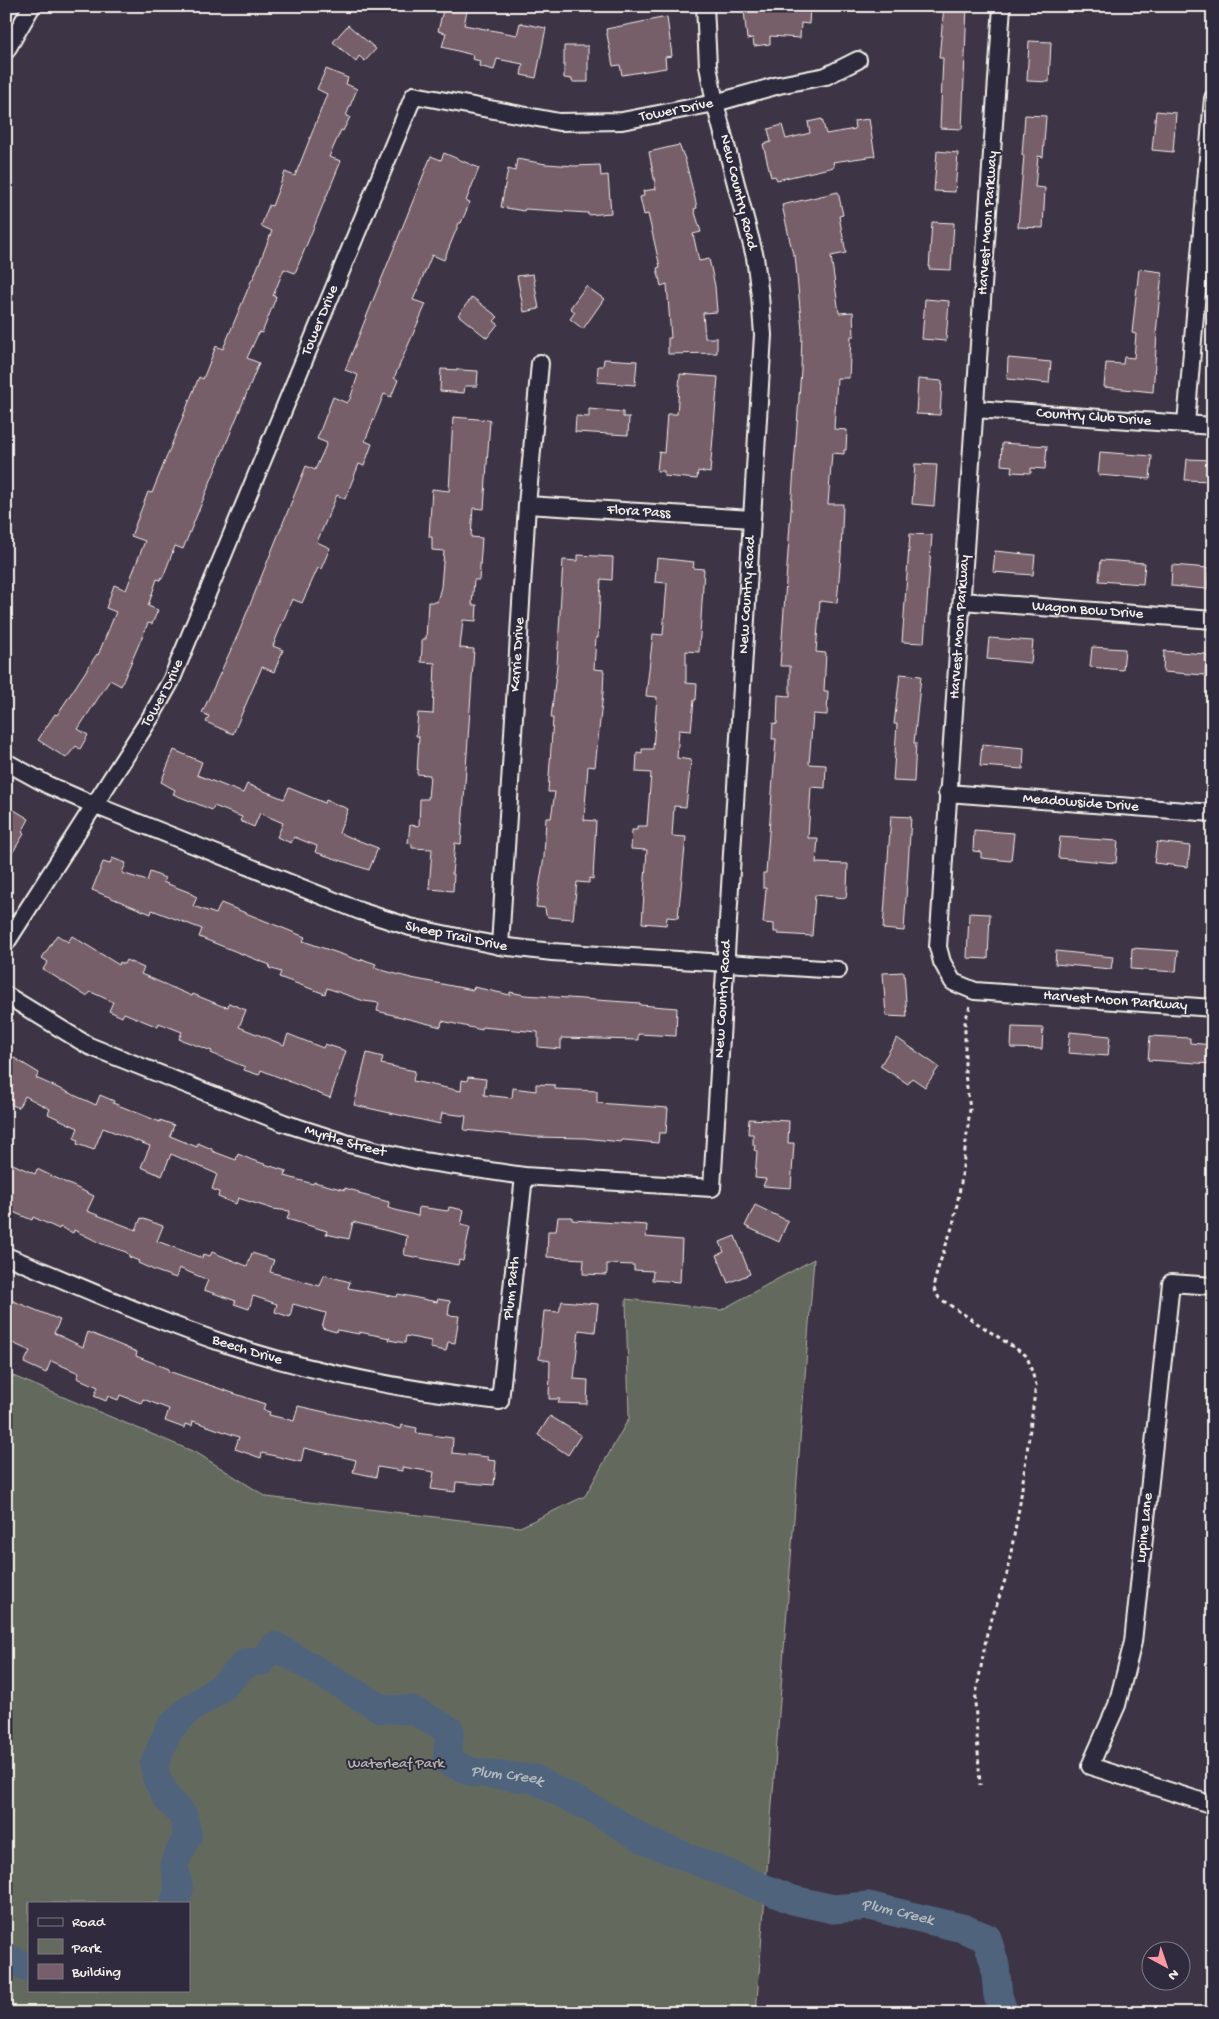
<svg xmlns="http://www.w3.org/2000/svg" width="1219" height="2019" font-family="'Gochi Hand',sans-serif">
	<style>
		.green { fill: #646a5d; stroke: #acaea2; fill-rule: evenodd }
		.lines { fill: none; stroke-linecap: round; stroke-linejoin: round }
		.river { stroke: #50647b; stroke-width: 29 }
		.building { fill: #775e6a; stroke: #f4f1e8 }
		.street-casing { stroke: #f4f1e8; stroke-width: 20 }
		.path { stroke: #f4f1e8; stroke-width: 3; stroke-dasharray: 4 4; stroke-linecap: butt }
		.street { stroke: #2f2a3d; stroke-width: 16 }
		.labels { text-anchor: middle; dominant-baseline: central; stroke-width: 4; stroke-linejoin: round; paint-order: stroke }
		.street-label { font-size: 15px; fill: #f4f1e8; stroke: #2f2a3d }
		.park-label { font-size: 15px; fill: #b3b4a9; stroke: #2f2a3d }
		.water-label { font-size: 16px; font-style: italic; fill: #b2b9bc; stroke: #2f2a3d }
	</style>
	<rect width="100%" height="100%" fill="#3d3446"/>
	<filter id="ink" filterUnits="userSpaceOnUse"><feTurbulence type="fractalNoise" baseFrequency=".02" numOctaves="2"/><feDisplacementMap in="SourceGraphic" scale="10" xChannelSelector="R" yChannelSelector="G"/><feConvolveMatrix kernelMatrix="1 2 1 2 8 2 1 2 1" color-interpolation-filters="sRGB"/></filter>
	<g filter="url(#ink)">
		<path class="green" d="M814 1259 756 2013H6V1373L197 1453 267 1497 520 1527 585 1496 629 1418 626 1299 721 1310ZM29 1903H189V1990H29Z"/>
		<g class="lines">
			<g class="river">
				<path id="s1" d="M174 1903 179 1890 174 1864 188 1835 183 1815 167 1798 157 1779 154 1765 169 1729 186 1712 222 1687 246 1663 262 1661 275 1646 382 1709 412 1710 450 1730 447 1761 472 1772 534 1779 600 1813 647 1841 793 1900 833 1909 869 1906 962 1928 987 1938 995 1965 998 1996 1004 2013"/>
				<path d="M6 1957 29 1968"/>
			</g>
		</g>
		<path class="building" d="M444 6H468L464 25 517 35 520 23 546 28 536 78 521 75 523 64 497 59 494 70 479 66 480 61 472 59 473 55 442 47 446 33 438 31Z
			M782 6H810L809 24 801 23 800 38 770 36V44L754 46 753 38 747 39 744 10Z
			M944 6H967L962 129 940 128 943 58H939Z
			M667 17 672 56 665 57 666 68 622 75 620 65 613 66 606 29Z
			M348 25 376 49 365 61 359 56 356 62 333 42Z
			M1029 41 1051 42 1049 82 1027 81Z
			M564 46H588V82H572V79L564 78Z
			M326 69 348 78 346 84 357 89 346 116 350 117 343 131 341 130 329 157 341 161 295 273 284 269 273 296H276L275 300 262 333 259 332 247 358 259 363 183 549 175 546 163 577H162L160 580 157 579 148 606 158 610 152 624 148 623 121 686 110 680 78 729 88 735 80 749 76 746 66 758 38 740 55 714 57 715 97 654 98 655 116 612 106 608 114 585 126 590 145 541 131 536 148 492 152 493 199 377 203 379 216 346 223 349 252 279H253L272 231 261 226 269 205 272 206 285 172 295 176 305 151 327 94 317 89Z
			M1156 111 1176 113 1173 152 1152 150Z
			M1025 115 1046 116 1043 157 1038 156 1035 187 1045 188 1043 228 1018 227 1024 155H1022Z
			M822 119 826 134 855 129 854 121 869 119 875 156 833 162 834 167 777 180 775 176 771 177 763 144 771 142 768 129 782 125 786 139 810 133 808 122Z
			M679 145 685 159 696 203 697 208 694 209 701 232 693 234 699 261 709 259 715 286 717 312 703 313 705 338H717V353L668 354V338H671L667 284 661 286 657 268 660 267 648 214 644 215 640 197 644 196 643 191 656 189 649 152Z
			M937 151 958 153 955 192 934 191Z
			M444 153 479 168 466 201 470 202 461 223H459L444 260 432 255 413 300 426 304 394 378 398 380 391 397 384 394 365 441 372 444 364 466 359 464 345 499 337 495 317 542 330 548 321 569 318 568 302 603 292 599 273 646 283 650 274 672 262 667 233 734 206 722 209 716 202 713 239 632 306 466 315 470 327 443 317 439 333 397 347 403 350 399 358 375 345 370 431 156 441 160Z
			M517 159 546 164 575 166 600 165 601 176 608 175 611 213 588 215V213L525 209 524 211 501 207 508 169 515 171Z
			M838 192 843 215 839 216 846 253 831 256 839 313 853 312 854 336H851L849 378H837L834 429 847 430 846 450H844V454L832 453 828 504H843L841 555 837 603 820 601 816 652 826 653 824 691H828L827 715 813 714 809 764 826 765 825 788 811 787 808 838H818L816 863 848 864 847 889 846 898 815 895 812 936 778 934 779 932H774V924L763 923 766 888H763V873H766L776 739H772L773 723 777 724 778 695 790 696V666H780L801 369 802 330 795 255H793L782 205Z
			M932 222 954 223 951 270 929 269Z
			M1139 269 1162 272 1156 334H1157L1153 392 1104 387 1106 363 1123 364 1124 357 1134 358 1136 334 1132 333Z
			M533 274 539 309 524 312 517 276Z
			M586 286 604 299 583 329 570 319 575 312 570 308Z
			M472 297 498 317 494 321 498 324 487 338 458 315Z
			M925 299 949 301 946 341 922 339Z
			M1008 358 1051 362 1049 383 1007 379Z
			M604 359 637 361 635 385 597 382 598 366H603Z
			M441 369 478 371 477 386H465L464 393 440 391Z
			M680 374 718 377 710 473 698 471 697 479 664 476V471H657L659 452 664 453 667 414H677Z
			M918 379 942 381 940 415 916 414Z
			M589 409 623 412V417H629L628 435 575 432 576 416 589 417Z
			M453 417 490 420 484 509 473 508 471 537 482 538 479 580H474L472 605H477L476 621 463 620 460 648 474 649 461 844 455 843 452 874H454L453 891 429 889 432 849 412 848V844L408 843 410 825 419 826 420 799H428L430 775 417 774 419 736H416L418 713 433 714 435 663 421 662 422 647V639H426L428 602H437L441 587 444 551 432 550V537H429L432 489 449 491Z
			M1002 443 1047 446 1045 469 1031 468V473L1011 472 1012 466 1001 465Z
			M1100 452 1152 456 1150 479 1098 475Z
			M1187 459 1213 460V481L1185 480Z
			M915 464 937 465 934 506 912 504Z
			M910 534 932 535 924 643 902 642Z
			M995 551 1035 555 1033 575 993 572Z
			M578 555 613 557 612 580 601 579 598 638H596L594 669 604 670 603 693 595 767 588 766 584 820 596 821 593 879 589 878V883L577 882 573 919 548 917 546 915 545 908 536 907 544 857 546 818H551L555 792H548L553 718H551L557 665 563 560 578 561Z
			M657 558 694 562 693 568 704 569 699 652 686 651V683L697 684 696 700H694L691 731 679 730 677 758 691 760 686 807 674 806 672 836 686 837 678 918 667 917 666 925 642 923 647 850 631 849 632 830H637V826H647L651 773 636 772 637 752 642 753V749H653L657 697 646 696 653 634 663 635 667 583 655 582Z
			M1101 560 1145 563 1143 584 1099 581Z
			M1172 565 1209 568 1207 589 1171 586Z
			M989 638 1033 641 1031 663 987 659Z
			M1092 647 1125 649 1123 670 1090 667Z
			M1164 651 1206 654 1205 675 1163 672Z
			M900 674 921 676 914 743H916L914 782 893 781 897 724H894Z
			M982 744 1024 748 1023 769 980 766Z
			M174 750 202 762 197 775 243 793 247 784 284 799 289 788 325 803 326 800 348 809 339 833 378 848 369 870 315 852 317 846 294 837 291 843 277 837 283 823 260 813 254 827 240 821 242 817 214 806 212 810 173 794 175 790 161 782Z
			M6 805 29 819 22 832 24 834 6 863Z
			M891 816 911 817 904 931 883 929Z
			M974 830 1014 833 1011 861 981 858V852L973 851Z
			M1060 837 1118 841 1116 863 1058 858Z
			M1157 842 1190 846 1188 867 1154 863Z
			M112 858 126 863 122 873 147 881 150 872 165 878 163 882 191 893V894L197 897 193 906 216 914 221 903 305 937 303 941 361 961 362 959 376 964 374 968 411 978 473 990 474 987 510 995V992L525 995 640 1003V1005L677 1008 676 1036 638 1034V1040L561 1038V1049L538 1047V1032L482 1027V1030L442 1021 441 1027 377 1011 379 1003 364 1001 327 988 325 994 279 977 281 972 269 968 270 965 199 937 202 929 152 910 151 914 92 890 103 862 110 864Z
			M969 913 990 914 988 959 967 958Z
			M57 935 68 942 72 936 119 965 120 962 124 964 126 960 144 968 141 974 192 996 193 994 222 1006 228 1007 229 1003 246 1010 239 1027 284 1045 288 1034 323 1048 325 1044 346 1051 330 1098 261 1070 259 1075 244 1070 245 1067 211 1053 212 1051 179 1039 182 1032 159 1023 158 1027 124 1013 122 1017 109 1011 113 1002 91 992 86 996 43 969 48 962 42 958Z
			M1132 948 1178 951 1176 972 1131 969Z
			M1056 951 1113 957 1111 969 1055 964Z
			M904 972 907 1017 886 1016 883 973Z
			M1012 1027 1043 1028 1042 1049 1011 1048Z
			M1070 1032 1110 1036 1108 1056 1068 1053Z
			M1150 1036 1190 1038V1043L1213 1045V1064L1148 1060Z
			M897 1038 939 1067 925 1087 912 1078 908 1084 880 1066Z
			M6 1053 39 1073 36 1078 96 1105 100 1095 114 1101 113 1103 160 1122V1120L174 1125 170 1136 197 1147 198 1143 212 1149V1151L236 1160 238 1154 252 1160 286 1171 285 1176 313 1184 314 1182 345 1190V1188L359 1192V1194L389 1202 388 1208 418 1216 419 1207 448 1211 449 1207 464 1210 461 1225 470 1227 463 1261 459 1260 458 1265 404 1255 407 1236 353 1222 349 1239 326 1234 327 1231 287 1219 290 1211 273 1209 238 1198 236 1204 218 1197 219 1192 212 1189 217 1174 171 1154 162 1176 141 1167 150 1146 103 1128 94 1150 77 1144 78 1140 74 1138 78 1128 48 1114 50 1109 25 1096 18 1108 6 1101Z
			M367 1053 383 1057 381 1064 415 1071 413 1081 461 1091 462 1080 467 1081 468 1077 486 1079 484 1095 512 1098 513 1088 536 1091V1084L555 1085V1089L597 1091V1103L668 1108 666 1133H659L658 1143 624 1140H621V1142L584 1138 533 1137 464 1130 466 1116 442 1113 440 1124 354 1105Z
			M749 1119 789 1121 788 1143H794L791 1188 763 1186 766 1179 755 1178 757 1151 754 1150 755 1145H753V1134H748Z
			M6 1161 35 1174 37 1169 94 1196 87 1211 136 1230 141 1218 163 1226 157 1241 202 1258 203 1254 210 1256 212 1252 247 1266 252 1253 274 1260 270 1272 320 1286 324 1275 350 1282 348 1288 397 1297 398 1294 437 1302 438 1299 450 1301 448 1315 459 1316 455 1343 448 1342 446 1351 430 1348 431 1341 406 1336 405 1343 389 1340 390 1338 359 1332V1334L337 1330 336 1332 322 1328 326 1313 293 1304 290 1317 275 1312 277 1304 253 1296 249 1309 234 1304 236 1301 204 1290 208 1280 179 1268 176 1278 156 1271 138 1263 139 1261 129 1257V1255L126 1252 102 1244 74 1230 73 1233 60 1227 59 1229 33 1217 32 1220 6 1209Z
			M755 1205 788 1221 779 1242 745 1226Z
			M558 1217H572V1220L647 1225 646 1237 682 1240 680 1282 652 1280 653 1271 634 1270V1265L607 1264V1275L583 1274 584 1259 547 1257 548 1231H556Z
			M735 1236 750 1274 728 1283 717 1255 724 1252 720 1242Z
			M11 1300 60 1320 54 1333 83 1347 88 1332 137 1352 136 1356 169 1369 168 1371 265 1404 263 1410 270 1412 269 1415 294 1421 298 1406 401 1429 402 1425 417 1428 416 1433 453 1438 452 1453 488 1457V1460L496 1461 494 1485 456 1482 455 1492 431 1489 434 1472 402 1467V1471L378 1467 376 1477 353 1472 356 1460 304 1448 301 1462 262 1453 261 1458 235 1449 239 1437 193 1421 192 1426 185 1424 184 1428 165 1421 169 1409 143 1399 141 1403 120 1395 118 1400 108 1396 106 1401 94 1396 98 1387 77 1378 79 1373 51 1361 46 1373 24 1363 30 1351 6 1340V1312Z
			M562 1301 598 1304 595 1332 579 1330 574 1379 588 1380 587 1404 558 1403 560 1399H549L550 1361 539 1359 544 1311 559 1312Z
			M550 1416 581 1435 568 1455 538 1435Z"/>
		<g class="lines">
			<defs>
				<g id="street">
					<path id="s2" d="M1002 6 938 947 942 962 953 982 975 991 1213 1008"/>
					<path d="M6 51 32 6"/>
					<path id="s3" d="M975 409 1213 426"/>
					<path d="M1186 424 1213 98"/>
					<path id="s4" d="M527 505 752 519"/>
					<path id="s5" d="M962 601 1213 620"/>
					<path id="s6" d="M6 762 48 785 94 805 360 911 410 927 500 946 552 952 838 970"/>
					<path id="s7" d="M947 793 1213 813"/>
					<path id="s8" d="M6 943 152 715 171 681 414 95 559 122 622 121 715 103 779 85 826 76 858 60"/>
					<path id="s9" d="M500 946 527 505 540 363"/>
					<path id="s10" d="M6 995 89 1046 284 1123 349 1144 416 1160 524 1176 712 1188 763 335 760 296 755 257 715 103 708 66 705 6"/>
					<path id="s11" d="M6 1256C80 1286 153 1320 229 1345 317 1374 407 1390 500 1401L524 1176"/>
					<path d="M1213 1286 1171 1283 1133 1642 1117 1705 1090 1766 1213 1805"/>
				</g>
			</defs>
			<use href="#street" class="street-casing"/>
			<path class="path" d="M970 1006 965 1021V1074L970 1109 961 1183 953 1225 939 1265 933 1287 939 1298 1027 1356 1036 1385 1020 1503 1007 1574 987 1633 975 1701 980 1785"/>
			<use href="#street" class="street"/>
		</g>
	</g>
	<g class="labels">
		<g class="street-label">
			<text stroke="none"><textPath href="#s8" startOffset="1210">Tower Drive</textPath></text>
			<text transform="translate(738 192) rotate(76)">New Country Road</text>
			<text transform="translate(988 223) rotate(-86)">Harvest Moon Parkway</text>
			<text stroke="none"><textPath href="#s8" startOffset="700">Tower Drive</textPath></text>
			<text stroke="none"><textPath href="#s3" startOffset="119">Country Club Drive</textPath></text>
			<text stroke="none"><textPath href="#s4" startOffset="112">Flora Pass</textPath></text>
			<text stroke="none"><textPath href="#s10" startOffset="1336">New Country Road</textPath></text>
			<text stroke="none"><textPath href="#s5" startOffset="126">Wagon Bow Drive</textPath></text>
			<text transform="translate(960 627) rotate(-86)">Harvest Moon Parkway</text>
			<text stroke="none"><textPath href="#s9" startOffset="292">Karrie Drive</textPath></text>
			<text stroke="none"><textPath href="#s8" startOffset="295">Tower Drive</textPath></text>
			<text stroke="none"><textPath href="#s7" startOffset="134">Meadowside Drive</textPath></text>
			<text stroke="none"><textPath href="#s6" startOffset="484">Sheep Trail Drive</textPath></text>
			<text stroke="none"><textPath href="#s10" startOffset="931">New Country Road</textPath></text>
			<text stroke="none"><textPath href="#s2" startOffset="1146">Harvest Moon Parkway</textPath></text>
			<text stroke="none"><textPath href="#s10" startOffset="371">Myrtle Street</textPath></text>
			<text stroke="none"><textPath href="#s11" startOffset="631">Plum Path</textPath></text>
			<text stroke="none"><textPath href="#s11" startOffset="259">Beech Drive</textPath></text>
			<text transform="translate(1145 1528) rotate(-84)">Lupine Lane</text>
		</g>
		<g class="park-label">
			<text x="396" y="1764">Waterleaf Park</text>
		</g>
		<g class="water-label">
			<text stroke="none"><textPath href="#s1" startOffset="620">Plum Creek</textPath></text>
			<text stroke="none"><textPath href="#s1" startOffset="1040">Plum Creek</textPath></text>
		</g>
	</g>
	<rect width="1219" height="2019" fill="none" stroke="#2f2a3d" stroke-width="25"/>
	<rect x="12" y="12" width="1194" height="1994" fill="none" stroke="#f4f1e8" stroke-width="2" filter="url(#ink)"/>
	<rect x="28" y="1902" width="162" height="90" fill="#2f2a3d" stroke="#7e7a81"/>
	<rect x="38" y="1918" width="25" height="8" fill="#2f2a3d" stroke="#7e7a81"/>
	<text x="72" y="1926" font-size="15" fill="#f4f1e8">Road</text>
	<rect x="38" y="1939" width="25" height="15" fill="#646a5d" stroke="#7e7a81"/>
	<text x="72" y="1952" font-size="15" fill="#f4f1e8">Park</text>
	<rect x="38" y="1964" width="25" height="15" fill="#775e6a" stroke="#7e7a81"/>
	<text x="72" y="1976" font-size="15" fill="#f4f1e8">Building</text>
	<g transform="translate(1166 1966) rotate(140)"><circle r="24" fill="#2f2a3d" stroke="#7e7a81"/>
	<path d="M0-4L9 19L0 12L-9 19Z" fill="#ff9aa2"/>
	<text y="-8" font-size="14" font-weight="bold" text-anchor="middle" fill="#f4f1e8">N</text>
	</g>
</svg>
